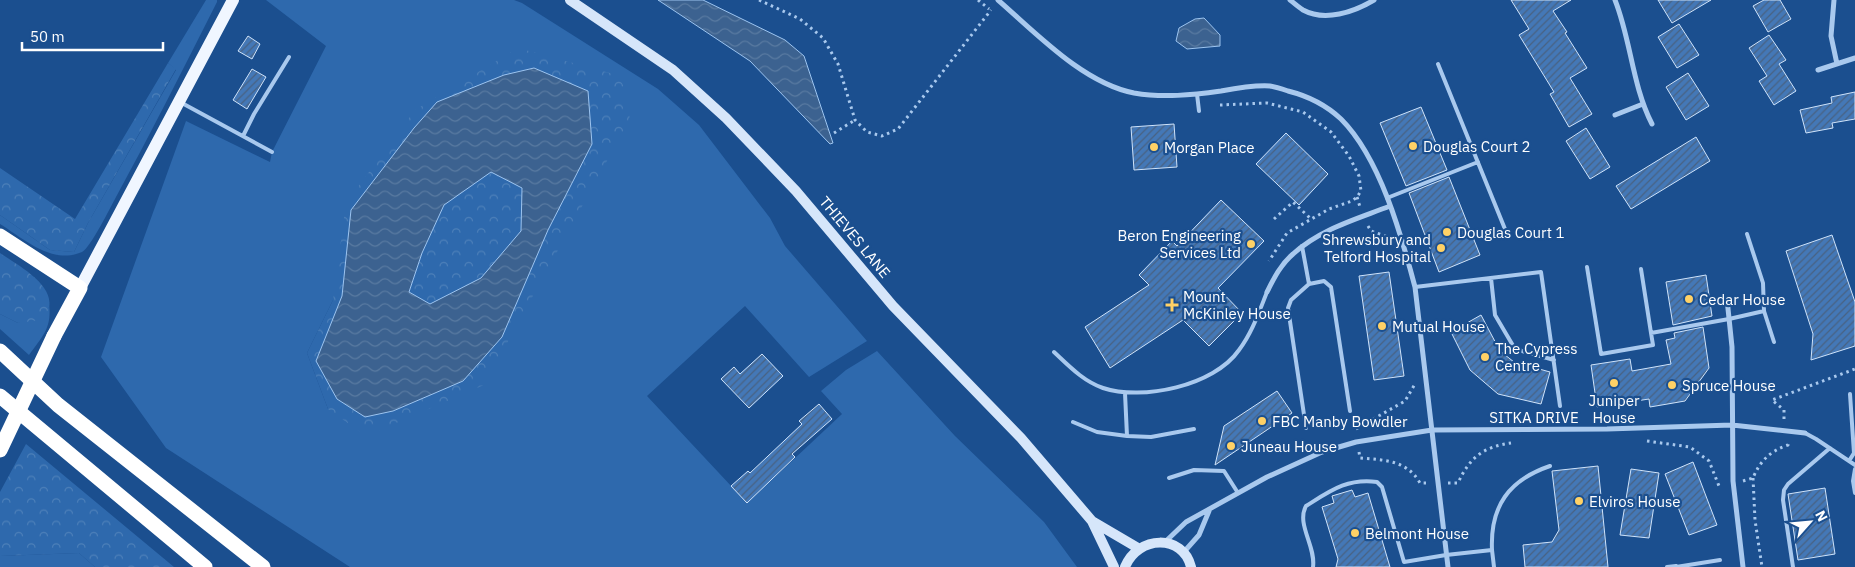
<svg xmlns="http://www.w3.org/2000/svg" width="1855" height="567" font-family="'IBM Plex Sans',sans-serif">
	<style>
		.green { fill: #2e69ad; fill-rule: evenodd }
		.forest { fill: url(#forest-crowns) }
		.water { fill: url(#water-waves); stroke: #9cc4f0; fill-rule: evenodd }
		.building { fill: url(#building-hatch); stroke: #cfe3fa }
		.lines { fill: none; stroke-linecap: round; stroke-linejoin: round }
		.path { stroke: #a9c9ee; stroke-width: 3; stroke-dasharray: 2.5 4; stroke-linecap: butt }
		.lane { stroke: #a9c9ee; stroke-width: 4 }
		.street { stroke: #a9c9ee; stroke-width: 5 }
		.secondary { stroke: #d6e6fa; stroke-width: 10 }
		.primary { stroke: #f0f6ff; stroke-width: 12 }
		.highway { stroke: #fff; stroke-width: 15 }
		.highway-bridge { stroke: #fff; stroke-width: 15 }
		.poi-dot { fill: #ffd166; stroke: #1b4f8f; stroke-width: 2 }
		.labels { text-anchor: middle; dominant-baseline: central; stroke-width: 4.5; stroke-linejoin: round; paint-order: stroke }
		.poi-label { font-size: 15px; fill: #fff; stroke: #1b4f8f; text-anchor: start }
		.street-label { font-size: 15px; fill: #fff; stroke: #1b4f8f }
	</style>
	<defs>
		<pattern id="forest-crowns" width="20" height="18" patternUnits="userSpaceOnUse" patternTransform="scale(1.25)"><rect width="20" height="18" fill="#2e69ad"/><path d="M2 6a3 3 0 1 1 6 0M12 15a3 3 0 1 1 6 0" fill="none" stroke="#4d80b9"/></pattern>
		<pattern id="water-waves" width="16" height="10" patternUnits="userSpaceOnUse" patternTransform="scale(1.25)"><rect width="16" height="10" fill="#3c6290"/><path d="M0 5q4-4 8 0t8 0" fill="none" stroke="#597aa1"/></pattern>
		<pattern id="building-hatch" width="6" height="6" patternUnits="userSpaceOnUse" patternTransform="scale(1.25)"><rect width="6" height="6" fill="#4478b7"/><path d="M-1 1l2-2M0 6l6-6M5 7l2-2" fill="none" stroke="#486282"/></pattern>
	</defs>
	<rect width="100%" height="100%" fill="#1b4f8f"/>
	<path class="green" d="M206 0H217V2C184 67 151 133 116 197 110 208 91 247 82 252 52 265 24 239 0 224V215L50 250 74 252 88 223 176 70 168 63Z
		M266 0H514L522 3 658 89 699 125 770 218 785 246 867 341 809 377 745 306 647 396 747 503 842 414 821 391 846 370 877 351 955 436 1044 522 1077 567H350L166 448 101 357 186 121 270 162 272 152 326 46ZM333 300 328 409 307 353Z
		M48 296C53 326 46 332 29 355L0 329V314L18 323 49 308Z
		M79 553 95 567H0V556Z"/>
	<path class="forest" d="M518 48 621 76 630 119 484 385 366 436 328 409 307 353 333 300 346 203 415 110Z
		M168 63 176 69 88 223 74 252 50 250 0 215V168L75 219Z
		M0 253C16 264 54 284 49 307 48 312 43 317 40 320L18 323 0 314Z
		M26 444 174 567H95L79 553 0 556V492Z"/>
	<path class="water" d="M658 0H703L785 40 804 56 833 143 830 144 750 61Z
		M1204 18 1220 35V46L1187 49 1176 41 1179 28 1195 19Z
		M534 68 588 91 592 144 548 230 502 337 463 381 393 411 365 417 337 399 316 361 342 296 351 210 414 128 437 102 504 75ZM491 172 522 188 521 231 481 278 430 304 409 292 422 253 444 205Z"/>
	<path class="building" d="M1511 0H1571L1553 11 1567 32 1565 33 1587 68 1570 78 1592 114 1569 127 1550 94 1554 92 1519 35 1529 29Z
		M1658 0H1711L1672 23Z
		M1764 0H1780L1791 19 1768 32 1753 6Z
		M1679 24 1699 55 1677 68 1658 37Z
		M1769 35 1786 60 1779 64 1796 91 1774 105 1759 81 1767 76 1749 48Z
		M248 36 260 44 252 59 238 51Z
		M252 69 266 77 247 109 233 100Z
		M1688 73 1709 106 1686 120 1666 87Z
		M1855 92V119L1832 123 1833 128 1806 133 1800 110 1832 103 1831 97Z
		M1421 107 1447 170 1406 186 1380 123Z
		M1174 124 1177 167 1134 170 1131 127Z
		M1586 128 1610 167 1590 179 1566 141Z
		M1286 133 1328 174 1299 205 1256 164Z
		M1696 137 1710 161 1631 209 1616 186Z
		M1449 177 1480 255 1439 272 1409 193Z
		M1221 200 1264 241 1218 288 1242 313 1209 346 1183 320 1110 368 1085 327 1149 285 1139 275 1172 241 1177 246Z
		M1832 235 1855 302V346L1811 360 1813 334 1786 251Z
		M1389 272 1404 376 1374 380 1359 276Z
		M1706 275 1712 316 1673 325 1666 282Z
		M1481 315 1500 351 1514 362 1550 372 1541 404 1498 394 1470 370 1451 332Z
		M1703 327 1709 368 1685 401 1650 407 1649 399 1597 407 1591 365 1630 359 1632 371 1671 364 1666 340 1675 338 1674 333Z
		M762 354 783 376 749 408 721 379 734 367 740 374Z
		M1277 391 1292 413 1215 465 1224 426Z
		M819 404 832 419 792 454 795 457 747 503 731 486 748 471 750 473 802 424 799 421Z
		M1693 462 1717 525 1689 535 1665 474Z
		M1598 466 1608 567H1525L1523 545 1552 542 1559 530 1552 471Z
		M1631 469 1659 473 1649 538 1620 535Z
		M1825 488 1835 554 1798 560 1788 494Z
		M1352 490 1355 497 1368 493 1390 567H1336L1338 559 1322 507 1334 503 1332 496Z"/>
	<g class="lines">
		<path class="path" d="M759 0 800 19 823 38 838 64 855 120 867 132 882 136 898 129 991 10
			M978 0 989 9
			M1220 105 1267 103 1303 112 1331 132 1349 156 1359 176 1361 191 1357 197 1352 201 1329 209 1287 233 1269 261
			M834 133 855 120
			M1357 197 1360 207
			M1274 219 1293 202 1311 219
			M1368 226 1371 231 1388 237
			M1784 419V410L1772 400 1855 369
			M1356 429 1405 401 1415 384
			M1647 441 1690 447 1709 461 1719 486 1722 485
			M1359 452 1360 458C1384 460 1407 460 1420 483H1426
			M1753 478 1755 520 1762 567
			M1743 481 1753 478C1760 461 1770 451 1788 445V442
			M1448 483H1458C1470 457 1483 447 1511 443"/>
		<path class="lane" d="M1438 64 1507 234
			M1197 94 1199 111
			M180 102 272 152
			M243 136 254 114 289 57
			M1387 198 1478 162
			M1302 246 1309 284 1291 300 1288 308 1306 428
			M1587 267 1601 354 1653 345 1651 333
			M1641 269 1651 333 1729 319 1764 311 1763 283 1747 234
			M1491 278 1495 315 1515 349 1554 360
			M1309 284 1324 281 1331 287 1350 411
			M1415 287 1541 272 1560 406
			M1764 311 1774 342
			M1054 352C1069 366 1083 381 1103 388 1142 401 1214 386 1239 350 1252 333 1259 312 1267 292
			M1125 393 1127 436 1151 437 1194 429
			M1073 422 1097 432 1127 436
			M1805 433 1816 439 1855 465
			M1849 461 1854 453 1850 394
			M1855 469 1853 481 1855 493
			M1169 478 1194 470 1224 471 1238 493
			M1492 550 1494 567
			M1313 567C1316 546 1296 524 1306 506 1330 491 1347 478 1377 482L1382 487 1404 562 1446 555 1492 550C1490 506 1509 480 1550 466
			M1667 567 1676 566
			M1676 567 1720 560
			M1793 567 1783 500 1784 490 1788 484 1830 448"/>
		<path class="street" d="M998 0C1036 33 1083 83 1134 93 1163 98 1192 95 1221 91 1237 88 1254 85 1270 86 1276 87 1282 89 1288 91 1308 96 1326 105 1341 119 1380 158 1401 234 1415 287L1448 567
			M1290 0C1294 3 1298 7 1303 10 1325 22 1354 12 1374 0
			M1615 0C1631 40 1632 85 1652 124
			M1834 0 1831 36 1837 64
			M1818 70 1855 58
			M1615 115 1643 104
			M1267 292C1274 278 1281 264 1293 254 1320 229 1357 219 1390 206
			M1727 299 1732 347 1733 481 1743 567
			M1165 542 1186 522 1267 477 1322 452 1356 442 1432 430 1607 429 1732 425 1805 433
			M1183 553 1199 535 1209 511"/>
		<path class="secondary" d="M570 0 673 70 726 118 796 191 893 306 1021 438 1092 521 1114 567
			M1092 521 1138 548
			M1125 567C1138 535 1183 534 1191 567"/>
		<path class="primary" d="M80 288 233 0"/>
		<path class="highway" d="M0 236 80 288 54 336
			M0 351 58 405 263 567
			M0 396 205 567"/>
		<path class="highway-bridge" d="M0 450 54 336"/>
	</g>
	<g class="poi-dot">
		<circle cx="1413" cy="146" r="5"/>
		<circle cx="1154" cy="147" r="5"/>
		<circle cx="1447" cy="232" r="5"/>
		<circle cx="1251" cy="244" r="5"/>
		<circle cx="1441" cy="248" r="5"/>
		<circle cx="1689" cy="299" r="5"/>
		<path d="M1169.5 297.5h5v5h5v5h-5v5h-5v-5h-5v-5h5z"/>
		<circle cx="1382" cy="326" r="5"/>
		<circle cx="1485" cy="357" r="5"/>
		<circle cx="1614" cy="383" r="5"/>
		<circle cx="1672" cy="385" r="5"/>
		<circle cx="1262" cy="421" r="5"/>
		<circle cx="1231" cy="446" r="5"/>
		<circle cx="1579" cy="501" r="5"/>
		<circle cx="1355" cy="533" r="5"/>
	</g>
	<g class="labels">
		<g class="poi-label">
			<text x="1423" y="146">Douglas Court 2</text>
			<text x="1164" y="147">Morgan Place</text>
			<text x="1457" y="232">Douglas Court 1</text>
			<text x="1241" y="235" text-anchor="end">Beron Engineering<tspan x="1241" dy="17">Services Ltd</tspan></text>
			<text x="1431" y="239" text-anchor="end">Shrewsbury and<tspan x="1431" dy="17">Telford Hospital</tspan></text>
			<text x="1183" y="296">Mount<tspan x="1183" dy="17">McKinley House</tspan></text>
			<text x="1699" y="299">Cedar House</text>
			<text x="1392" y="326">Mutual House</text>
			<text x="1495" y="348">The Cypress<tspan x="1495" dy="17">Centre</tspan></text>
			<text x="1682" y="385">Spruce House</text>
			<text x="1614" y="400" text-anchor="middle">Juniper<tspan x="1614" dy="17">House</tspan></text>
			<text x="1272" y="421">FBC Manby Bowdler</text>
			<text x="1241" y="446">Juneau House</text>
			<text x="1589" y="501">Elviros House</text>
			<text x="1365" y="533">Belmont House</text>
		</g>
		<g class="street-label">
			<text transform="translate(855 237) rotate(50)">THIEVES LANE</text>
			<text x="1534" y="417">SITKA DRIVE</text>
		</g>
	</g>
	<g transform="translate(1810 522) rotate(63)" stroke="#1b4f8f" stroke-width="4" paint-order="stroke">
	<path d="M0-4L9 19L0 12L-9 19Z" fill="#ffffff"/>
	<text y="-8" font-size="14" font-weight="bold" text-anchor="middle" fill="#ffffff">N</text>
	</g>
	<path d="M22 42v8h141v-8" fill="none" stroke="#ffffff" stroke-width="2.5"/>
	<text x="30" y="42" font-size="15" fill="#ffffff" stroke="#1b4f8f" stroke-width="4" paint-order="stroke">50 m</text>
</svg>
